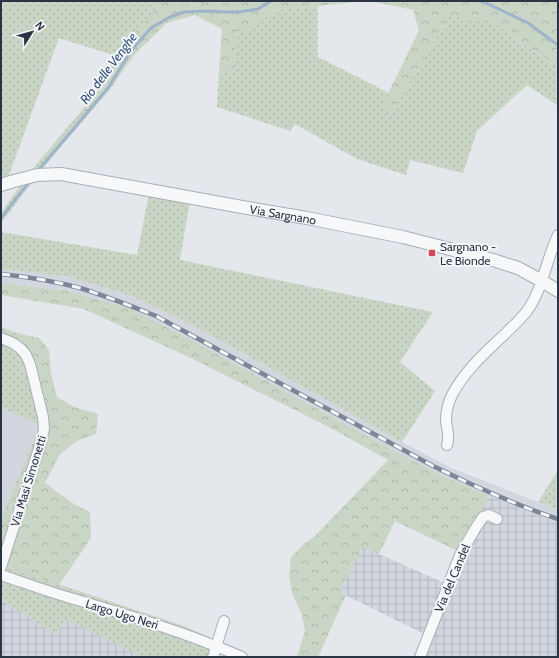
<svg xmlns="http://www.w3.org/2000/svg" width="559" height="658" font-family="Cabin,sans-serif">
	<style>
		.built { fill: #d2d6de }
		.industrial { fill: url(#industrial-grid) }
		.grass { fill: url(#grass-dots) }
		.forest { fill: url(#forest-crowns) }
		.lines { fill: none; stroke-linecap: round; stroke-linejoin: round }
		.stream { stroke: #9fb4cc; stroke-width: 3 }
		.minor-casing { stroke: #a9aeb7; stroke-width: 12 }
		.tertiary-casing { stroke: #a9aeb7; stroke-width: 14 }
		.minor { stroke: #f7f8fa; stroke-width: 10 }
		.tertiary { stroke: #f7f8fa; stroke-width: 12 }
		.rail-casing { stroke: #7d8696; stroke-width: 4.5 }
		.rail { stroke: #f4f6f9; stroke-width: 3; stroke-dasharray: 9; stroke-linecap: butt }
		.poi-dot { fill: #d1495b; stroke: #f4f6f9; stroke-width: 1.5 }
		.labels { text-anchor: middle; dominant-baseline: central; stroke-width: 4; stroke-linejoin: round; paint-order: stroke }
		.street-label { font-size: 12px; fill: #2b3445; stroke: #f4f6f9 }
		.poi-label { font-size: 12px; fill: #2b3445; stroke: #f4f6f9; text-anchor: start }
		.water-label { font-size: 13px; font-style: italic; fill: #34527a; stroke: #f4f6f9 }
	</style>
	<defs>
		<pattern id="industrial-grid" width="8" height="8" patternUnits="userSpaceOnUse"><rect width="8" height="8" fill="#d2d6de"/><path d="M0 4h8M4 0v8" fill="none" stroke="#b4b8c0"/></pattern>
		<pattern id="grass-dots" width="8" height="8" patternUnits="userSpaceOnUse"><rect width="8" height="8" fill="#c9d6c5"/><path d="M2 2h.1M6 6h.1" fill="none" stroke="#adb8ab" stroke-width="1.8" stroke-linecap="round"/></pattern>
		<pattern id="forest-crowns" width="20" height="18" patternUnits="userSpaceOnUse"><rect width="20" height="18" fill="#c9d6c5"/><path d="M2 6a3 3 0 1 1 6 0M12 15a3 3 0 1 1 6 0" fill="none" stroke="#adb8ab"/></pattern>
	</defs>
	<rect width="100%" height="100%" fill="#e4e7ec"/>
	<path class="built" d="M1 269 66 276 132 296 200 329 402 442 451 468 538 502 558 509V522L521 509 445 477 396 452 193 341 129 308 67 291 1 283Z
		M1 408 42 425 28 453 1 519Z"/>
	<path class="industrial" d="M488 495 521 509 558 522V657H420L428 636 339 592 363 547 449 585 464 554Z
		M1 599 56 635 65 619 142 657H1Z"/>
	<path class="grass" d="M1 1H160L156 10 113 55 59 38 9 175 1 179Z
		M180 1H234L232 2 179 4Z
		M318 6V57L389 93 384 102 388 118 450 16 494 23 554 65 558 66V106L527 85 477 131 463 173 410 160 406 175 357 159 295 124 290 131 217 107 219 70 233 74 237 29 250 30 273 11Z
		M103 85 111 88 43 168 1 223V213L29 173Z
		M149 193 190 200 180 260 433 312 400 362 435 391 402 442 200 329 132 296 66 276 1 269V232L137 255Z
		M1 327 17 333 15 352 46 416 42 425 1 408Z
		M558 470V509L538 502Z
		M1 565 184 626 220 642 215 657H142L65 619 56 635 1 599Z"/>
	<path class="forest" d="M160 1H180V4L232 2 234 1H364L273 11 250 30 237 29 233 74 219 70 222 29 195 15 167 23 135 54 111 88 103 85 113 55 156 10Z
		M370 1H558V66L554 65 494 23 450 16 388 118 384 102 419 30 413 10Z
		M1 283 67 291 129 308 193 341 396 452 445 477 488 495 464 554 395 521 379 554 363 547 339 592 346 595 318 657H297L305 631 302 615 293 596 289 577 291 557 303 545 316 535 388 460 329 427 191 358 84 309 1 295Z
		M17 333 39 338 49 350 51 373 57 397 74 407 98 414 96 434 77 441 60 454 45 483 74 504 90 512 91 538 59 585 1 565V519L28 453 46 416 15 352Z"/>
	<g class="lines">
		<path class="stream" d="M479 1 484 2 528 23 558 45
			M37 172 108 88 131 51 151 28 168 18 184 12 208 11 225 12H239L258 9 271 1
			M1 218 30 181"/>
		<defs>
			<path id="minor" d="M1 338 13 343 21 349 26 355 30 364 43 417 44 429 41 442 1 567
				M447 445C450 437 447 429 446 421 446 411 448 403 452 395 465 370 486 352 506 333 513 326 521 319 527 311 543 289 546 260 558 235
				M1 575C25 583 49 592 74 599 131 616 187 633 242 657
				M213 657 224 621
				M420 657 460 555 475 529 483 517 489 515 497 519"/>
			<g id="tertiary">
				<path id="s1" d="M1 185 14 181 37 175 61 174 242 207 307 218 403 237 493 260 518 268 542 281 558 291"/>
			</g>
		</defs>
		<use href="#minor" class="minor-casing"/>
		<use href="#tertiary" class="tertiary-casing"/>
		<use href="#minor" class="minor"/>
		<use href="#tertiary" class="tertiary"/>
		<defs>
			<path id="rail" d="M1 274C28 277 54 281 80 288 106 296 131 306 156 316L433 466C474 486 515 505 558 519"/>
		</defs>
		<use href="#rail" class="rail-casing"/>
		<use href="#rail" class="rail"/>
	</g>
	<rect class="poi-dot" x="428" y="249" width="8" height="8" rx="2"/>
	<g class="labels">
		<g class="street-label">
			<text stroke="none"><textPath href="#s1" startOffset="287">Via Sargnano</textPath></text>
			<text transform="translate(28 481) rotate(-73)">Via Masi Simonetti</text>
			<text transform="translate(452 578) rotate(-67)">Via del Candel</text>
			<text transform="translate(122 614) rotate(17)">Largo Ugo Neri</text>
		</g>
		<g class="poi-label">
			<text x="440" y="246">Sargnano -<tspan x="440" dy="14">Le Bionde</tspan></text>
		</g>
		<g class="water-label">
			<text transform="translate(108 68) rotate(-53)">Rio delle Venghe</text>
		</g>
	</g>
	<rect width="559" height="658" fill="none" stroke="#2b3445" stroke-width="4"/>
	<g transform="translate(32 32) rotate(53)" stroke="#f4f6f9" stroke-width="3" paint-order="stroke">
	<path d="M0-3L7 15L0 10L-7 15Z" fill="#2b3445"/>
	<text y="-6" font-size="11" font-weight="bold" text-anchor="middle" fill="#2b3445">N</text>
	</g>
</svg>
